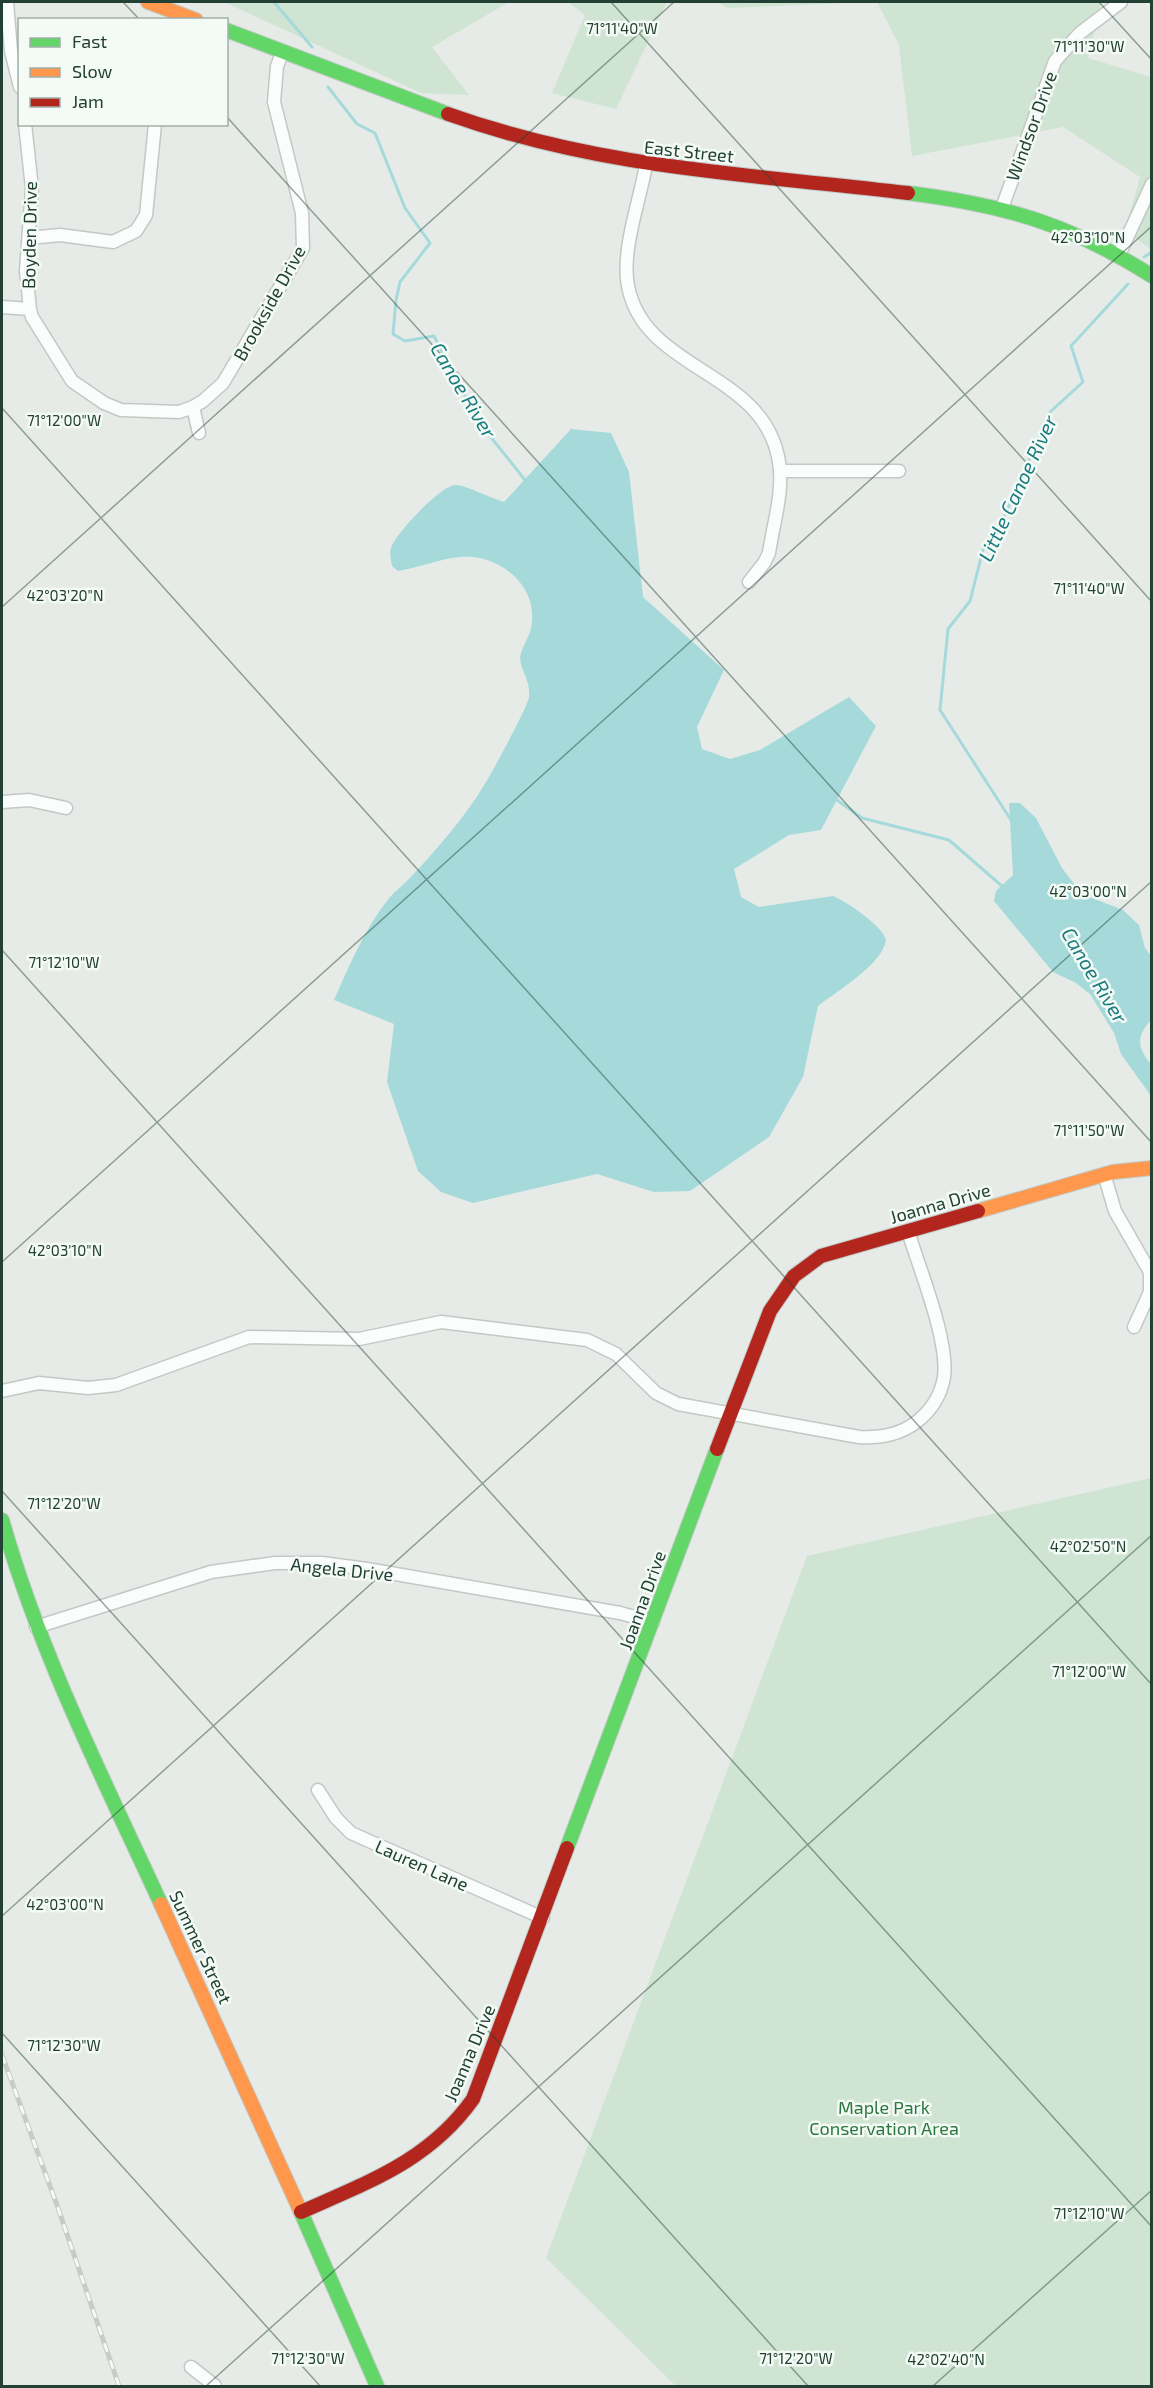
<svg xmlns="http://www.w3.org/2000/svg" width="1153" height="2388" font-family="'Exo 2',sans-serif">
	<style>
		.green { fill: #cfe4d2 }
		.water { fill: #a6dada }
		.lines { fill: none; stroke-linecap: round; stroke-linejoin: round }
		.stream { stroke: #a6dada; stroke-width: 3 }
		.street-casing { stroke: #c3c8c5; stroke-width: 15 }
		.fast-casing { stroke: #c1c9c5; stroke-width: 16 }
		.slow-casing { stroke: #c1c9c5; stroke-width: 16 }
		.jam-casing { stroke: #c1c9c5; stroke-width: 16 }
		.street { stroke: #fbfcfc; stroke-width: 12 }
		.fast { stroke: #63d668; stroke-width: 14 }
		.slow { stroke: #ff974d; stroke-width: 14 }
		.jam { stroke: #b3261e; stroke-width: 14 }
		.rail-casing { stroke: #c7ccc9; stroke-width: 5 }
		.rail { stroke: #f4faf6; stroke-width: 3; stroke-dasharray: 9; stroke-linecap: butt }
		.ticks { fill: none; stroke: #224034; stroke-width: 1.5; stroke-opacity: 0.45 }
		.labels { text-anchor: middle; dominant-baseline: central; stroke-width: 5; stroke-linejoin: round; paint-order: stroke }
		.street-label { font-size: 18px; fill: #224034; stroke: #f4faf6 }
		.park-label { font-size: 18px; fill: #2b783e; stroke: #f4faf6 }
		.water-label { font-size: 20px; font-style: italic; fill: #1a7c7e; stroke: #f4faf6 }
		.ticks-label { font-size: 15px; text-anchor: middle; fill: #224034; stroke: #f4faf6; stroke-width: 5; stroke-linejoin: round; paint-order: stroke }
	</style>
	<rect width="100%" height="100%" fill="#e6ebe8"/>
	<path class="green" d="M224 2H509L432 47 469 95 421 93Z
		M568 2H667L616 109 552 93 585 15Z
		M716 2H875L728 8Z
		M877 2H1101L1088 58 1151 77V249L1125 231 1140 177 1063 127 912 156 899 45Z
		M1151 1478V2386H676L546 2258 807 1556Z"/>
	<path class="water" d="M571 429 611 433 629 472 643 597 724 670 697 727 702 749 730 759 760 750 849 697 876 726 821 830 789 835 734 869 741 897 759 907 833 896C846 901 884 927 886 940 883 964 837 991 818 1006L803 1077 769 1137 690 1191 654 1192 597 1174 473 1203 441 1192 418 1171 387 1082 394 1024 334 1000C350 964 365 928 390 897 396 890 404 884 410 878 437 849 466 816 486 782 494 769 528 706 529 697 531 676 515 666 522 650 526 640 532 631 532 620 535 582 496 553 460 557 439 559 418 568 398 571L392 566C391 560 389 553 391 548 395 534 442 484 456 485 465 485 493 499 504 502Z
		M1009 803H1020L1036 818 1062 868 1082 894 1123 910 1139 925 1145 948 1151 956V1020C1136 1037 1137 1047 1151 1064V1096L1121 1054 1114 1033 1090 994 1076 983 1053 972 994 901 996 891 1013 875Z"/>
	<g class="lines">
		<path class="stream" d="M274 2 312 47
			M328 87 357 124 375 133 405 208 430 243 400 282 396 300 393 334 405 341 434 336 478 421 525 480
			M1144 257 1152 252
			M837 800 862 818 949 840 1003 887
			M1011 820 940 710 948 629 970 601 984 546 1005 515 1050 412 1083 382 1071 346 1128 284"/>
		<defs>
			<path id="street" d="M7 2 11 51 20 87
				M25 124 32 188 26 271 30 309
				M646 165C640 200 621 251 628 286 644 372 765 370 779 462 784 491 773 525 769 553L764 563 749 582
				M1002 208 1055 61 1080 33 1121 2
				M29 238 60 235 113 242 136 231 146 215 155 124
				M1119 255 1152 184
				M2 307 30 309 32 317 72 381 104 403 121 410 179 412 193 407
				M199 433 193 407 203 401 223 383 303 248 302 213 274 102 277 66 283 51
				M780 471H899
				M2 802 29 800 66 808
				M1104 1174 1115 1211 1150 1272V1292L1134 1327
				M2 1391 39 1383 88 1388 116 1385 249 1337 359 1339 441 1322 587 1340 616 1354 656 1393 678 1404 859 1437C881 1438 901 1435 919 1420 932 1409 941 1395 944 1377 949 1340 919 1268 908 1231
				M36 1627 211 1572 275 1563H322L367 1569 620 1613 653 1622
				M318 1790 336 1818 351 1833 543 1918
				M191 2367 215 2386"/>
			<path id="fast" d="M226 30 448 114
				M908 193C1004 205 1070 224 1152 276
				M2 1520C40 1654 103 1778 161 1904
				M567 1848 717 1449
				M300 2210 377 2386"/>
			<path id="slow" d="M148 2 196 20
				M978 1211 1113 1172 1152 1168
				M161 1904 300 2210"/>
			<path id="jam" d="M448 114C602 169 748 174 908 193
				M717 1449 770 1311 794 1276 821 1256 978 1211
				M301 2212C368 2182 429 2161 473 2099L567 1848"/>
		</defs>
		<use href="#street" class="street-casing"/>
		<use href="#fast" class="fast-casing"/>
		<use href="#slow" class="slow-casing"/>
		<use href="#jam" class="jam-casing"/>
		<use href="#street" class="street"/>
		<use href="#fast" class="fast"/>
		<use href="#slow" class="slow"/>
		<use href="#jam" class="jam"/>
		<defs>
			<path id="rail" d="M2 2055 58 2208 119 2386"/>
		</defs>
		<use href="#rail" class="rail-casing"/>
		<use href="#rail" class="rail"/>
	</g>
	<path class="ticks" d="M123 2 140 20M611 2 1152 602M1099 2 1152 60M226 116 1152 1143M2 408 1152 1685M2 607 674 2M2 950 1152 2227M2 1262 1152 226M2 1491 808 2386M2 1916 1152 881M2 2033 320 2386M206 2386 1152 1535M933 2386 1152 2190"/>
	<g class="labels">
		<g class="street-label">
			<text transform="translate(1031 126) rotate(-70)">Windsor Drive</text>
			<text transform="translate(689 151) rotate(6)">East Street</text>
			<text transform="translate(29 235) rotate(-89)">Boyden Drive</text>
			<text transform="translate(269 303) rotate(-61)">Brookside Drive</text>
			<text transform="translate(940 1203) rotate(-16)">Joanna Drive</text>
			<text transform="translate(342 1569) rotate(6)">Angela Drive</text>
			<text transform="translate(642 1600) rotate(-70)">Joanna Drive</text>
			<text transform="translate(422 1865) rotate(24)">Lauren Lane</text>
			<text transform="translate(201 1947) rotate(65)">Summer Street</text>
			<text transform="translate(469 2053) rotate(-67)">Joanna Drive</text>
		</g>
		<g class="park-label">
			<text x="884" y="2107">Maple Park<tspan x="884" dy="21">Conservation Area</tspan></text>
		</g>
		<g class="water-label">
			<text transform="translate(464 390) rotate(59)">Canoe River</text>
			<text transform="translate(1017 488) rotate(-65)">Little Canoe River</text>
			<text transform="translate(1095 975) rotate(59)">Canoe River</text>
		</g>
	</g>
	<g class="ticks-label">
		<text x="622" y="34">71°11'40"W</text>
		<text x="1089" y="52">71°11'30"W</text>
		<text x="1088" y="243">42°03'10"N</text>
		<text x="64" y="426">71°12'00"W</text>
		<text x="1089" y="594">71°11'40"W</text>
		<text x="65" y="601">42°03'20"N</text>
		<text x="1088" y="897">42°03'00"N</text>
		<text x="64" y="968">71°12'10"W</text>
		<text x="1089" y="1136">71°11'50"W</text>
		<text x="65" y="1256">42°03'10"N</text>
		<text x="64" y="1509">71°12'20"W</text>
		<text x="1088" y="1552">42°02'50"N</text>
		<text x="1089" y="1677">71°12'00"W</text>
		<text x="65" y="1910">42°03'00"N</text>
		<text x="64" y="2051">71°12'30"W</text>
		<text x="1089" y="2219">71°12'10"W</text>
		<text x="308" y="2364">71°12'30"W</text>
		<text x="796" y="2364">71°12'20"W</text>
		<text x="946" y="2365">42°02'40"N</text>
	</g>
	<rect width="1153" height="2388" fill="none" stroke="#224034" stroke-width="6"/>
	<rect x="18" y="18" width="210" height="108" fill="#f4faf6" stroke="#a0b0a8" stroke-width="1.5"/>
	<rect x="30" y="38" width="30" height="9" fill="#63d668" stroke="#a0b0a8" stroke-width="1.5"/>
	<text x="72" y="48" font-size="18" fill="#224034">Fast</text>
	<rect x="30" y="68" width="30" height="9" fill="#ff974d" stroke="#a0b0a8" stroke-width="1.5"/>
	<text x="72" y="78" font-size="18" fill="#224034">Slow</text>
	<rect x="30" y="98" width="30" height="9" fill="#b3261e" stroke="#a0b0a8" stroke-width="1.5"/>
	<text x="72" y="108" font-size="18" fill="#224034">Jam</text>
</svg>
